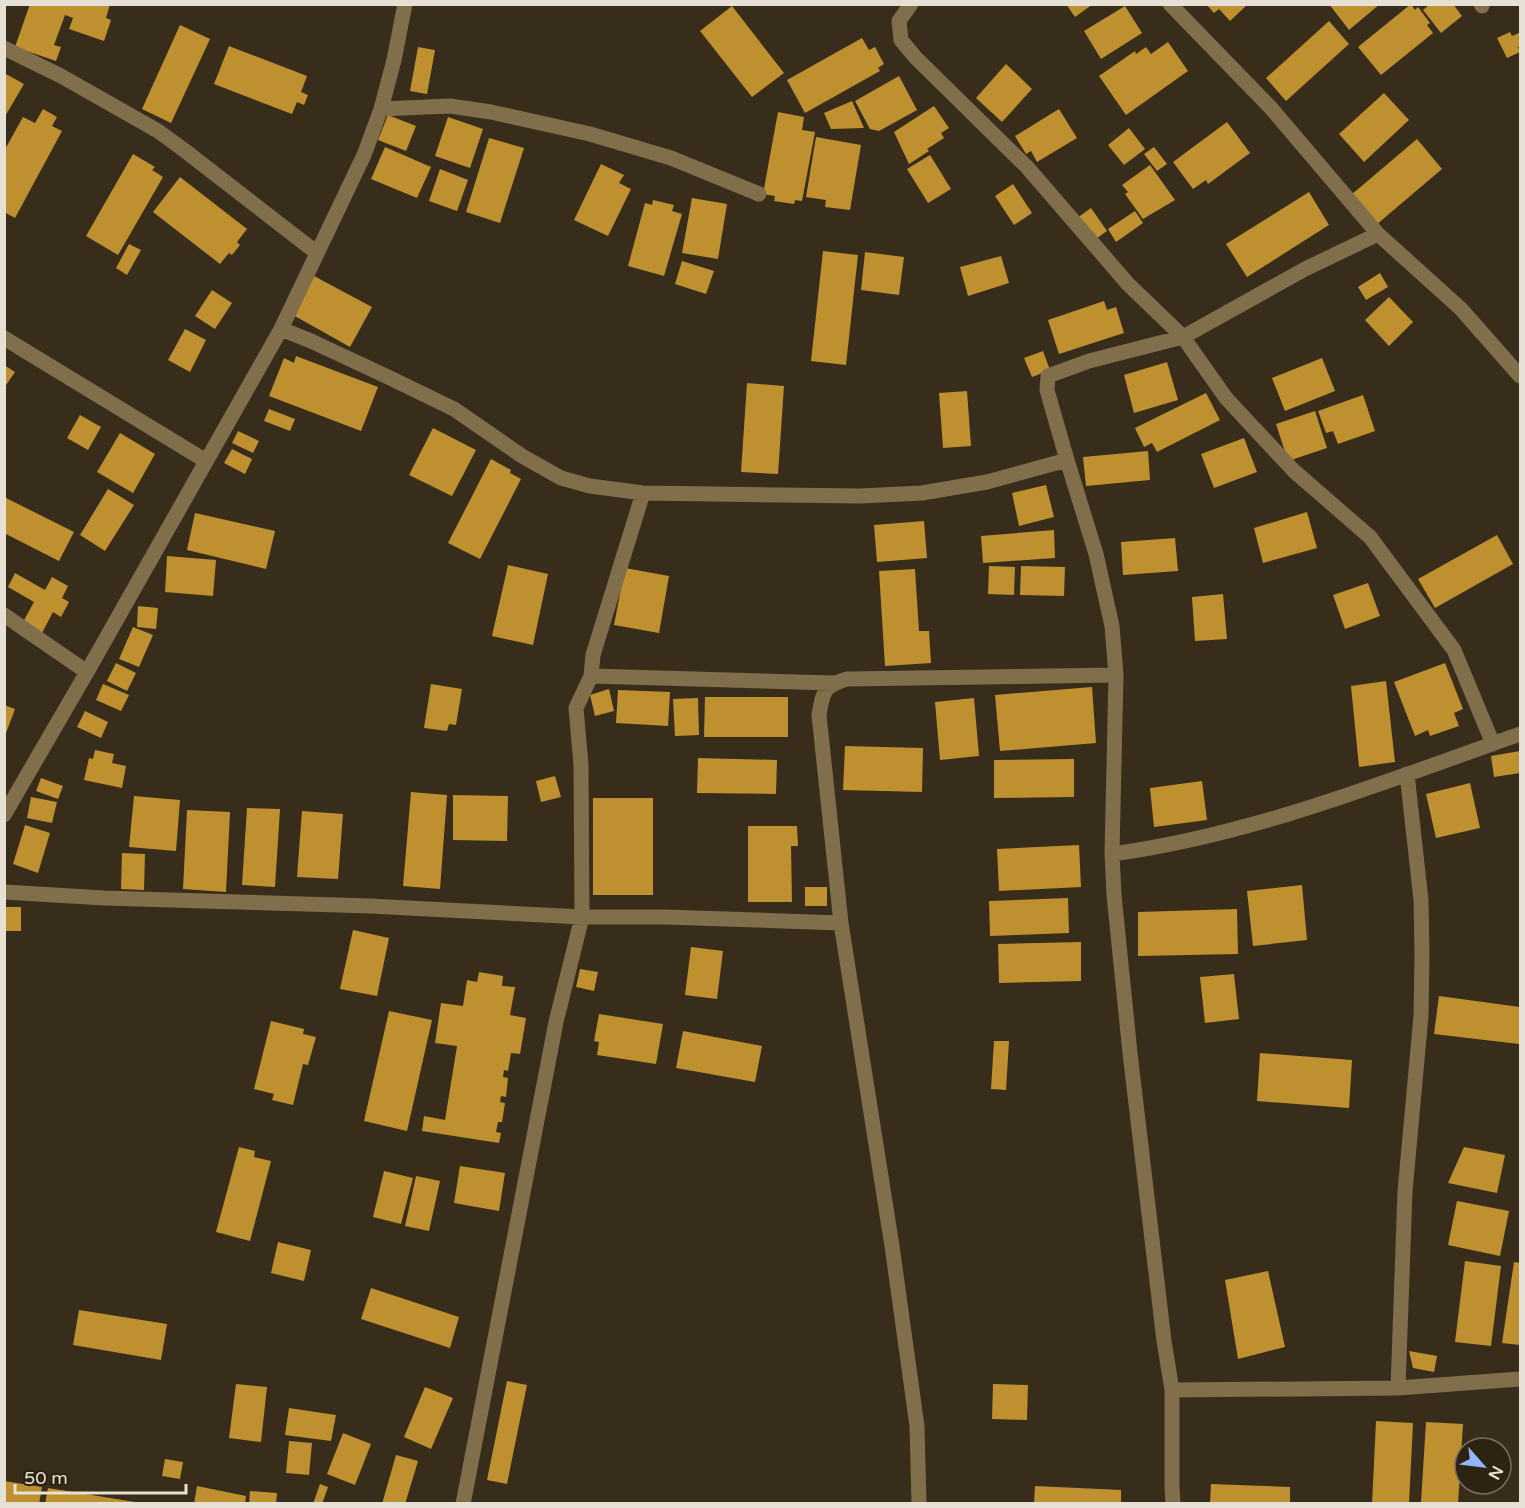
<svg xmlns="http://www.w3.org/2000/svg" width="1525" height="1508" font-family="'Varela Round',sans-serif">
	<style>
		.building { fill: #bf902f }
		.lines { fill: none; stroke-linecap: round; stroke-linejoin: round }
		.minor { stroke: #816e4b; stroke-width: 15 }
	</style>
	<rect width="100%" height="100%" fill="#372d1a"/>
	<path class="building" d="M30 4H110L106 18 111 20 104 41 69 29 73 18 65 15 54 45 61 47 56 61 15 47Z
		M1066 4H1093L1075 17Z
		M1206 4H1248L1230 21 1219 9 1214 13Z
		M1329 4H1380L1349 30Z
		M1411 4 1415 10 1418 7 1430 23 1427 25 1433 33 1381 75 1358 47Z
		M1430 4H1453L1462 16 1441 33 1423 10Z
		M732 6 784 73 752 97 700 31Z
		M1125 6 1142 33 1101 59 1084 31Z
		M1329 21 1349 44 1286 101 1266 78Z
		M180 25 210 39 171 123 142 109Z
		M1510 32 1512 36 1519 33 1520 37V46L1518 47 1520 52 1507 58 1497 38Z
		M862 38 869 50 875 47 884 64 878 68 880 71 805 113 787 80Z
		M1168 42 1188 71 1126 115 1099 76 1135 51 1136 54 1146 47 1151 54Z
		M229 46 307 76 301 92 308 95 304 105 297 102 292 114 214 84Z
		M418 47 435 50 427 94 410 91Z
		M1006 64 1032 89 1002 122 976 98Z
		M4 73 24 84 4 118Z
		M899 76 917 110 879 131 870 129 855 101Z
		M1384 93 1409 120 1364 162 1339 134Z
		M852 101 864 128 831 129 824 113Z
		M934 106 949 128 941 133 944 138 927 149 929 151 909 164 894 132Z
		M43 109 57 117 52 126 62 131 15 218 4 212V151L23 117 35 123Z
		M1059 109 1077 138 1037 162 1031 151 1026 154 1015 136Z
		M778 112 804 117 802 130 815 132 802 201 795 200 794 204 774 201 775 196 763 194Z
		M388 115 416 126 406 151 378 140Z
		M448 117 483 129 470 168 435 156Z
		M1227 122 1250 153 1208 184 1206 180 1193 189 1173 162Z
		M1129 128 1145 149 1124 165 1108 145Z
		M816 137 861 145 850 210 825 207 826 200 806 197Z
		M489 138 524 148 500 223 466 212Z
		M1417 139 1442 169 1376 225 1351 195Z
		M385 147 431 167 417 198 371 179Z
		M1154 147 1167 164 1157 171 1144 154Z
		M133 154 155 167 152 170 163 177 118 255 86 236Z
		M930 155 951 189 928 203 907 169Z
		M601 164 624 175 619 183 631 189 608 236 574 220Z
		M1150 165 1175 200 1143 219 1125 194 1128 192 1122 185Z
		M440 169 468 180 457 211 429 201Z
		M180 177 247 229 237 242 240 245 232 255 229 253 220 264 153 212Z
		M1013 184 1032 213 1014 225 995 196Z
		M1309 192 1329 225 1247 277 1226 244Z
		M692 198 727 204 718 259 682 253Z
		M653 200 674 205 672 211 682 214 664 276 628 266 645 203 652 205Z
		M1091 208 1107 231 1093 241 1077 218Z
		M1135 211 1143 223 1116 242 1108 229Z
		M129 244 141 250 127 275 116 268Z
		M823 251 858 255 846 365 811 361Z
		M865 252 904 257 899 295 861 290Z
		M1001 256 1009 283 968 296 960 267Z
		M682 261 714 271 706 294 675 284Z
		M1380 273 1388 287 1366 300 1358 287Z
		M314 276 372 307 350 347 293 315Z
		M212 290 232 303 215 329 195 316Z
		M1389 297 1413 322 1389 346 1365 320Z
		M1104 301 1107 310 1116 307 1124 333 1059 354 1048 320Z
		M185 329 206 340 190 372 168 360Z
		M1043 351 1050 370 1032 377 1024 358Z
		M296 356 378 387 361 431 269 396 284 358 294 363Z
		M1322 358 1335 391 1285 411 1272 378Z
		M1167 362 1178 400 1134 413 1124 375Z
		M4 365 15 372 4 388Z
		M747 383 784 386 778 474 741 472Z
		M967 391 971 446 943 448 939 393Z
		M1206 393 1220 420 1157 452 1152 443 1144 447 1135 428Z
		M1363 395 1375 431 1338 444 1333 431 1326 433 1318 411Z
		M269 409 295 419 290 431 264 421Z
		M1315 411 1327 448 1288 461 1276 424Z
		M80 415 101 427 88 450 67 438Z
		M433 428 476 450 452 496 409 475Z
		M238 431 259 441 253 453 232 443Z
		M120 433 155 454 133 493 97 472Z
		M1244 438 1257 472 1214 488 1201 454Z
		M232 449 252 459 245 474 224 463Z
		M1148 451 1150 480 1086 486 1083 457Z
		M491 459 511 470 510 473 521 479 480 559 448 543Z
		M1046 485 1054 517 1019 526 1012 493Z
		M108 489 134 505 105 551 80 535Z
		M4 497 74 532 59 561 4 533Z
		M1307 512 1317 548 1263 563 1254 528Z
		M195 513 275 531 266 569 187 550Z
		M924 521 927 558 877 562 874 525Z
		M1054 530 1055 558 983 563 981 536Z
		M1497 535 1513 564 1435 608 1418 579Z
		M1175 538 1178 571 1123 575 1121 542Z
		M167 556 216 560 213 596 165 592Z
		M508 565 548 574 533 645 492 636Z
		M989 566 1015 567 1014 595 988 594Z
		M1021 566 1065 567 1064 596 1020 595Z
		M625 568 669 576 659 633 614 625Z
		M915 569 919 631H929L931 663 885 666 879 571Z
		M15 573 45 590 52 577 68 586 62 598 69 602 61 617 53 612 42 633 23 622 34 602 8 587Z
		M1368 583 1380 616 1345 629 1333 595Z
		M1223 594 1227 639 1195 641 1192 597Z
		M138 606 158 608 156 629 137 627Z
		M133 627 153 635 139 667 119 659Z
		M116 663 136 673 127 691 107 681Z
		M1445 663 1463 709 1454 713 1459 726 1430 736 1428 730 1415 736 1394 682Z
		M1386 681 1395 762 1359 767 1351 686Z
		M103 684 129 695 121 711 96 700Z
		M431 684 462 689 456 725 449 724 447 731 424 728Z
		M1092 687 1096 743 1000 751 995 695Z
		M609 689 614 711 595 716 590 695Z
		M618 690 670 692 668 726 616 723Z
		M705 697H788V737H704Z
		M698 698 699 735 675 736 673 699Z
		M974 698 979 756 940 760 935 702Z
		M4 705 15 709 5 736H4Z
		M85 711 108 722 101 738 77 727Z
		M845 746 923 748 922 792 843 790Z
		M95 750 114 754 112 763 126 766 122 788 84 780 89 758 93 759Z
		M1520 751V773L1494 777 1491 756Z
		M698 758 777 760 776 794 697 793Z
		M1074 759V797L994 798V760Z
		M555 776 561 797 541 802 536 781Z
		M41 778 63 786 58 799 36 791Z
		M1202 781 1207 820 1154 827 1150 788Z
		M1470 783 1480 828 1436 838 1426 794Z
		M411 792 447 795 440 889 403 886Z
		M453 795 508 796 507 841 453 840Z
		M134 796 180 800 176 851 129 847Z
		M31 797 57 802 52 823 27 818Z
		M593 798H653V895H593Z
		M247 808 280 809 275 887 242 885Z
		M187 810 230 812 226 892 183 889Z
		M302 811 343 814 338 879 297 877Z
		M25 825 50 833 38 873 13 864Z
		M748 826H797L798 846H791L792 902H748Z
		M1079 845 1081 887 999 891 997 849Z
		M122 853 145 854 144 890 121 889Z
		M1302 885 1307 940 1253 946 1247 891Z
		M805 887H827V906H805Z
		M1068 898 1069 933 990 936 989 901Z
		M4 907H21V931H4Z
		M1237 909 1238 954 1138 956V912Z
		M353 930 389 938 377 996 340 989Z
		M1081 942V981L999 983 998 944Z
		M691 947 723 951 717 999 685 995Z
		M580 969 598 972 594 991 576 987Z
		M479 972 503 976 502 986 515 987 510 1015 526 1018 520 1054 511 1053 508 1071 504 1070 503 1077 508 1078 506 1097 501 1096 500 1102 505 1103 502 1122H498L496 1132 501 1133 499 1143 422 1131 424 1116 445 1120 457 1046 435 1043 441 1003 463 1006 467 980 477 982Z
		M1234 974 1239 1019 1205 1023 1200 977Z
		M1439 996 1520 1007V1032L1519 1044 1434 1034Z
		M389 1011 432 1020 407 1131 364 1121Z
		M599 1014 663 1024 656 1064 597 1055 599 1042 594 1041Z
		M271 1021 304 1029 303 1034 316 1037 308 1065 303 1064 293 1105 272 1100 274 1094 254 1089Z
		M683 1031 762 1046 755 1082 676 1068Z
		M994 1041H1009L1006 1090 991 1089Z
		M1260 1053 1352 1060 1349 1108 1257 1101Z
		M239 1147 255 1151 254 1157 271 1161 250 1241 216 1232Z
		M1464 1147 1505 1155 1497 1193 1448 1183Z
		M460 1166 505 1173 499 1211 454 1203Z
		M384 1171 413 1178 401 1224 373 1217Z
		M416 1176 440 1181 429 1231 405 1226Z
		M1457 1201 1509 1211 1500 1256 1448 1245Z
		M278 1242 311 1250 304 1281 271 1273Z
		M1465 1261 1501 1266 1491 1346 1455 1342Z
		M1514 1262 1520 1263V1345L1502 1343Z
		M1268 1271 1285 1347 1238 1359 1225 1280Z
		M371 1288 459 1317 450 1348 361 1319Z
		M79 1310 167 1324 161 1360 73 1345Z
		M1409 1351 1437 1356 1434 1372 1413 1368Z
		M507 1381 527 1385 507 1484 487 1480Z
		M236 1384 267 1387 261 1442 229 1438Z
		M993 1384 1028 1385 1027 1420 992 1419Z
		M425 1387 453 1398 431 1449 404 1437Z
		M289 1408 336 1415 331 1441 285 1435Z
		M1376 1421 1413 1423 1409 1504H1372Z
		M1426 1422 1463 1424 1458 1504 1421 1502Z
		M343 1433 371 1444 355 1485 327 1474Z
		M289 1441 312 1443 309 1475 286 1473Z
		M396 1455 418 1461 405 1504H382Z
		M165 1459 183 1462 180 1479 162 1476Z
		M4 1481 42 1487 39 1504H4Z
		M320 1484 328 1487 322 1504H313Z
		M1211 1484 1290 1487V1504H1210Z
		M197 1486 246 1496 245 1504H194Z
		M1035 1486 1121 1490V1504H1034Z
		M48 1488 135 1502V1504H45Z
		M250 1491 277 1493 276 1504H249Z"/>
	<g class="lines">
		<path class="minor" d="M911 4 899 21 901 40 916 58 1027 167 1128 284 1183 337 1226 398 1294 471 1370 537 1454 650 1493 744
			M1170 4 1271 108 1378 234 1461 309 1520 376
			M1481 4 1482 6
			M4 48 61 76 158 131 184 150 317 253
			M381 109 450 106 491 112 590 134 671 158 759 194
			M281 329 311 341 388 377 454 409 522 456 561 478 590 486 643 493 860 496 922 493 987 482 1067 460
			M4 338 206 461
			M4 615 87 672
			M591 676 833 683
			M4 815 87 672 281 329 364 155 381 109 394 60 405 4
			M1112 854 1116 675 1112 626 1096 554 1067 460 1047 390 1048 376 1089 361 1183 337 1305 269 1378 234
			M4 892 104 898 370 906 582 917H666L841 923 892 1246 917 1426 919 1504
			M841 923 819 715C823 692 823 686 847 679L1116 675
			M1398 1388 1405 1191 1421 1016 1422 955 1421 900 1407 774
			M1172 1390 1398 1388 1520 1379
			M463 1504 556 1022 582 917 581 765 576 708 591 676 593 655 643 493
			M1173 1504 1172 1488V1390L1164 1341 1130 1053 1114 895 1112 854C1253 835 1387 781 1520 734"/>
	</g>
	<rect width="1525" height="1508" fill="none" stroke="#e7e0d5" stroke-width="12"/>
	<g transform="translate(1483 1466) rotate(118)"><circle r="28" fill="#2d2311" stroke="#776f5f" stroke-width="1.5"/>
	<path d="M0-4.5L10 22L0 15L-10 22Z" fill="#93b7fd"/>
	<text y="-9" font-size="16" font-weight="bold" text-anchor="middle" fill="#e7e0d5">N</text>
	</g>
	<path d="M15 1484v9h171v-9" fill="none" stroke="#e7e0d5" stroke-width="3"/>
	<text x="24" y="1484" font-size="18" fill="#e7e0d5" stroke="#2d2311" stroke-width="4.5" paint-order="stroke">50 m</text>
</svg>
